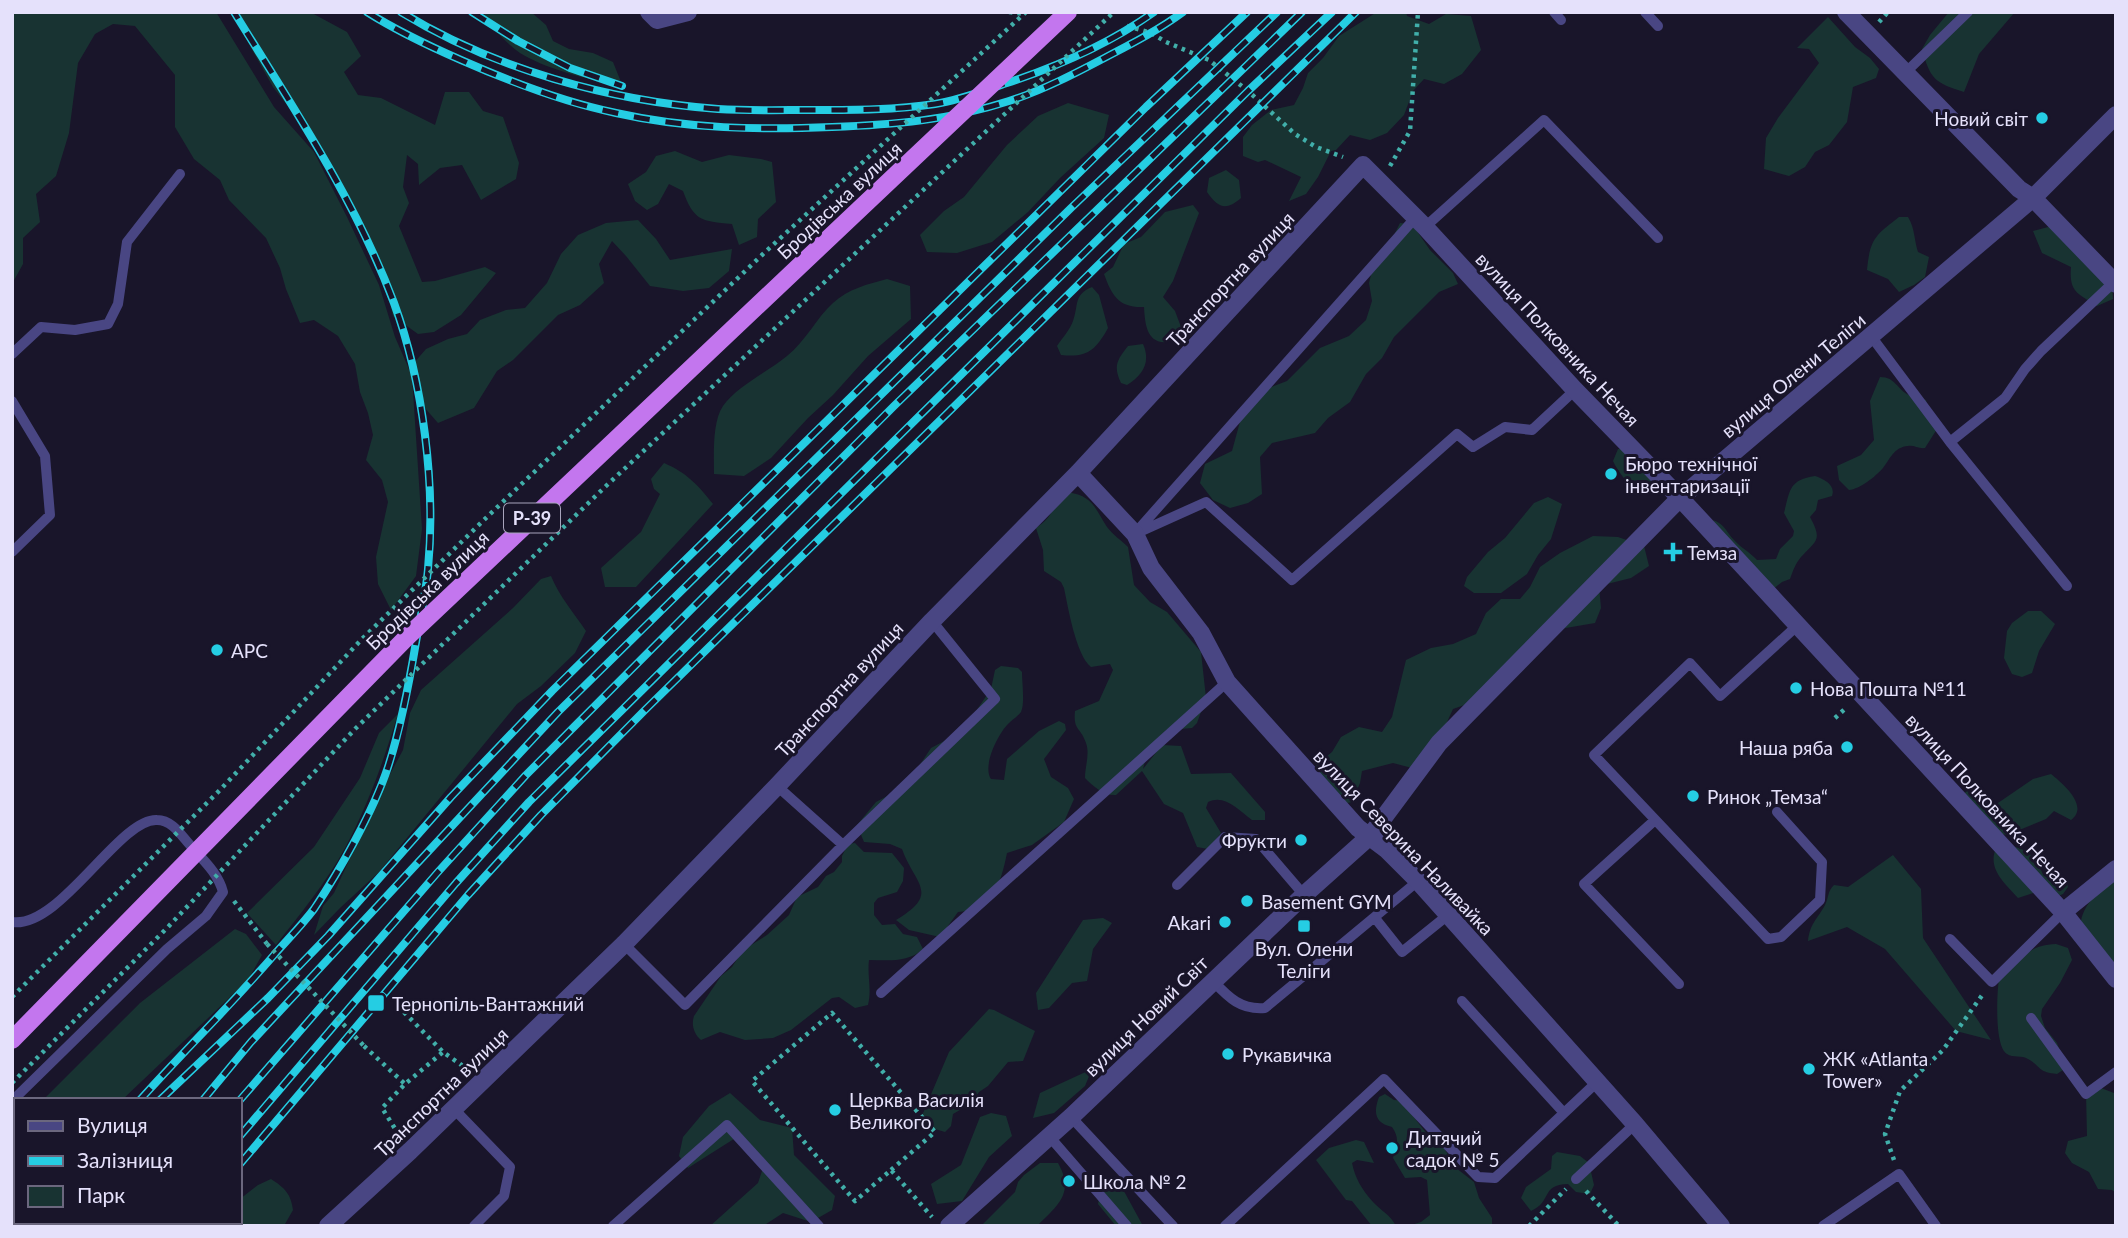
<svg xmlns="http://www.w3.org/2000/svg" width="2128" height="1238" font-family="Lato,sans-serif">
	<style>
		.green { fill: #183332 }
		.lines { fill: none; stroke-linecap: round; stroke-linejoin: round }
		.path { stroke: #41afaa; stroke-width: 4.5; stroke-dasharray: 3.5 5; stroke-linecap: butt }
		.lane { stroke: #494683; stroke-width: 10 }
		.street { stroke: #494683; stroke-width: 18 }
		.rail-casing { stroke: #25cde3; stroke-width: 8 }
		.rail { stroke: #19152a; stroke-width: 5; stroke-dasharray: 16; stroke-linecap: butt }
		.path-bridge { stroke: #41afaa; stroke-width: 4.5; stroke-dasharray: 3.5 5; stroke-linecap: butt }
		.primary-bridge { stroke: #c376ee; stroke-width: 18 }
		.poi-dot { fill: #25cde3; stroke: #19152a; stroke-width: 2.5 }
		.labels { text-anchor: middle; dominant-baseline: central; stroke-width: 6; stroke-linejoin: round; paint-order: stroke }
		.shield { fill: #19152a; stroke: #a8a4bc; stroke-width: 2 }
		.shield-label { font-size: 18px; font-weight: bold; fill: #e5e1fb }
		.poi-label { font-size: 19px; fill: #e5e1fb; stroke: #19152a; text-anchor: start }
		.street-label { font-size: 19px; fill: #e5e1fb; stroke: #19152a }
	</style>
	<rect width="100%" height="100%" fill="#19152a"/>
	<path class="green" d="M12 12H216L274 107 314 152 347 217 379 285 395 337 412 376 422 529 416 576 391 610 378 584 376 557 388 502 382 480 366 460 373 435 368 413 360 392 355 364 338 336 314 320 300 323 286 289 280 268 266 238 229 200 220 180 194 159 175 127V75L135 26 113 24 95 34 78 63 69 133 56 176 36 194 40 222 23 238V264L12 284Z
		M231 12H310L347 32 361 56 344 72 358 95 381 98 435 125 445 92H469L483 111 503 117 519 163 516 179 481 200 462 165 440 168 419 185 418 164 407 155 403 187 409 203 399 226 422 282 435 281 485 267 496 273 461 315 434 332 418 334 393 316 383 267 331 169 319 146 273 87Z
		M483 12H531L546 25 553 41 569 49 593 53 613 62 621 82C595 84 542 67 520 53 506 43 491 27 483 12Z
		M1377 12H1406L1407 16 1429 24 1446 14 1471 16 1481 50 1462 74 1444 84 1424 79 1413 91 1404 115 1387 133 1370 140 1350 135 1336 150 1331 151 1318 177 1306 194 1289 201 1301 177 1265 160 1258 162 1243 156V137L1252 125 1271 110 1294 105 1303 88 1308 73 1323 58 1339 36Z
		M1949 12H2015L1979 54 1964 92C1935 83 1930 79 1922 49L1930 35Z
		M1828 17 1855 47 1870 58 1879 69 1876 78 1853 87 1847 122 1829 145 1815 152 1805 167 1789 176 1764 169 1766 138 1778 118 1819 63 1809 49 1797 48Z
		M1068 103 1109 115 1104 138 1060 178 1028 212 992 242 957 253 927 252 920 235 944 211 964 197 1007 145 1038 116Z
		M675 151 702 162 729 155 761 159 772 162 776 202 758 219 757 237 739 245 732 224C701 221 694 221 683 191L669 184 658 204 647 210 635 201 628 184 646 172 656 156Z
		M1226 170 1239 180 1241 198C1226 211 1218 208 1207 192L1209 178Z
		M1193 205 1199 213 1173 281 1163 297 1175 311 1181 327 1167 342C1146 344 1145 322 1144 307 1119 308 1112 296 1104 274L1113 267 1124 244 1141 237 1165 212Z
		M1899 217H1908C1915 228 1914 240 1918 252L1929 257 1925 277 1914 285 1899 292 1888 279 1867 270C1870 238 1876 235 1899 217Z
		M638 220 656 239 670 260 732 249 729 271 709 288 683 291 650 286 626 256 612 241 599 264 604 283 580 305 558 315 513 360 497 371 474 408 438 423 417 399 416 380 413 364 426 349 448 339 467 334 480 320 506 310 525 308 547 283 561 254 578 235 606 223Z
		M1400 223 1412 224 1430 250 1453 273 1458 284 1439 292 1394 337 1382 358 1366 374 1350 402 1328 418 1315 433 1272 443 1260 457 1262 494 1248 503 1230 508 1213 500 1200 483 1205 464 1232 451 1241 418 1261 391 1287 381 1320 348 1349 336 1366 320 1372 301 1369 283 1375 259 1392 239Z
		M2052 226 2112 282 2113 299 2097 306C2077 293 2069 292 2071 267L2042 253 2033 231Z
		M887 279 910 286 911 319 868 356 833 395 808 418 771 458 744 476 714 474C714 455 712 422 723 406 737 386 769 371 787 356 806 341 817 317 833 303 848 289 868 284 887 279Z
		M1092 287 1099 295 1108 328C1096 350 1087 358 1061 355L1057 346C1062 338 1070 330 1073 321 1079 305 1073 295 1092 287Z
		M1143 344C1151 362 1143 375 1127 385L1121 383C1113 366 1117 360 1128 346Z
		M1880 377C1896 377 1897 390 1909 395 1914 398 1921 398 1926 400L1929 413 1937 429 1925 448C1919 449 1914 445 1908 446 1894 447 1890 459 1883 468 1875 477 1860 489 1849 490L1839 480 1837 466 1861 455 1874 440 1870 401Z
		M1618 449H1625L1662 482C1657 487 1652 494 1644 493 1632 492 1617 470 1613 461Z
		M664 463C687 473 698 485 713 504L636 587H605L601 568 641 532 660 494 654 489 651 479Z
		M1815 476C1824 479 1836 485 1832 496L1818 500 1816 510 1810 517C1823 541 1816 540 1801 557 1795 564 1793 571 1790 579L1782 582 1772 590 1729 546 1713 520C1725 524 1726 532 1734 540 1741 548 1750 552 1757 560L1776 559 1780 549 1793 536 1794 531 1784 513C1790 490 1789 480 1815 476Z
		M1067 492C1093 496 1094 507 1107 527 1113 535 1121 540 1128 547L1134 585 1150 602 1167 612 1201 652 1206 698 1197 723 1192 728 1180 729 1174 725C1158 734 1147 751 1143 769L1162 745 1181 746 1191 774 1231 773 1265 812V820H1252C1238 810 1225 794 1208 802L1206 808 1221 833 1208 849 1197 847 1183 813 1164 804 1142 771 1116 795C1104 796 1093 786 1085 778 1085 766 1090 754 1086 743 1081 727 1073 731 1075 711L1099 701 1113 670 1110 664 1091 667C1076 655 1068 607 1064 588L1061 582 1044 571 1043 550 1036 528C1049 519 1053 513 1055 498Z
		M1548 497 1562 504 1551 539 1538 555 1527 574 1501 593H1474L1464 586 1467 577 1488 552 1505 538 1534 503Z
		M1593 536 1618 537 1644 546 1649 566 1631 578 1599 586 1601 608 1595 623 1554 630 1470 703 1453 709 1442 733 1412 768 1393 763 1362 771 1360 783 1352 802 1334 806 1318 790 1316 765 1332 752 1341 737 1359 727 1382 732 1392 717 1406 660 1431 648 1453 644 1476 634 1486 613 1501 599H1520L1530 587 1540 567 1560 553Z
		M551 576C559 596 574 613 586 631L575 653 541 686 517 704 379 872 340 908 314 935 323 906 334 893 351 856 367 817 403 750 410 713 421 690 513 608 541 579Z
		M2028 611H2041L2055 624 2039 651 2032 673 2022 677 2012 674 2004 658 2007 631 2012 623Z
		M1001 666 1018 668 1022 672C1022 682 1025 704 1021 712 1018 716 1012 720 1008 724 998 734 982 766 991 779L1004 780 1007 759 1039 731 1059 721 1065 724 1066 730 1044 759 1051 777 1068 788 1074 799 1064 822 1032 845 1007 853C1003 873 996 902 975 909 970 911 964 911 958 912L940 937 909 930 896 920C941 893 915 885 902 849L890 844 864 842 857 825 876 802 906 786 931 748 950 738 972 717 991 689 995 670Z
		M398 714C384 760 368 805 345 848 326 883 300 914 276 945L247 913 314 847 360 778 379 733Z
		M2051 774C2062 783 2090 806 2071 820L2054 811 2046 819 2007 835 1993 832 1963 794 1970 789H1980L1995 805 2033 779Z
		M855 843 864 852 892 853 904 868 903 881 897 892 878 898 874 903V915L882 925 895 924 903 934 917 937 923 949C908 963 888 960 869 960 867 976 872 989 868 1005L855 1008 839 997 832 998 791 1030 773 1038 745 1040 720 1032 701 1040C694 1034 691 1025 694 1016L721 976 732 967 743 950 767 935 789 915 797 897 818 887 826 876 834 872 842 862V856L848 844Z
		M2005 845C2029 849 2033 854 2044 876L2066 879 2068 887 2063 894 2046 901 2036 892 2018 898C2005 883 1987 869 1996 848Z
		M1893 855 1921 889 1923 938 1991 1040 1956 1031 1885 949 1847 927 1808 941C1810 923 1817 920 1825 905 1829 897 1827 892 1834 885L1848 887Z
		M2116 878V972L2081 921C2085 901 2100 891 2116 878Z
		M1103 918 1112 923 1093 949 1087 981 1072 983 1049 1008 1038 1010 1036 993 1083 920Z
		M235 929 246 934 262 955 248 980 122 1100H43L140 1003Z
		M2056 944 2068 948 2072 960 2060 983 2042 1009 2041 1016 2045 1028 2057 1043 2062 1056 2063 1070 2057 1074C2037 1072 2042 1067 2028 1059 2022 1055 2013 1058 2007 1054 1994 1046 1997 992 1999 978 2024 963 2021 946 2056 944Z
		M989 1009 994 1010 1035 1031 1023 1061 1008 1062 988 1086 979 1092 972 1103 953 1114 951 1126 945 1132 925 1126 921 1118 949 1052Z
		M1092 1069 1085 1086 1054 1113 1033 1118 1040 1093Z
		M2101 1088 2114 1093 2116 1098V1193L2112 1190 2098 1189 2089 1172 2072 1163 2065 1153 2068 1141 2087 1136 2086 1094Z
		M730 1093 760 1120 792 1128 794 1155 835 1196 832 1210 811 1222 783 1213 763 1226H710L758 1183 763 1168 737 1137 688 1168 679 1156 683 1137 709 1106Z
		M1385 1094 1394 1100 1406 1101 1413 1116 1430 1138 1444 1148 1456 1168 1474 1182 1479 1198 1492 1218V1226H1408L1421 1222 1430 1215 1427 1180 1421 1177 1405 1178 1393 1158C1397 1146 1400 1138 1392 1127 1375 1123 1373 1113 1379 1097Z
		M991 1113 1006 1116 1012 1136 989 1157 962 1201 937 1204 931 1184 961 1165 980 1117Z
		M1356 1140 1364 1142 1374 1163 1357 1160 1352 1163C1355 1178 1362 1190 1373 1202 1381 1211 1390 1214 1396 1226H1372L1352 1201 1346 1200 1316 1160 1329 1148Z
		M1557 1152 1580 1156 1589 1163 1594 1185 1590 1194 1576 1192 1568 1184C1540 1185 1553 1201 1531 1211L1521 1198 1526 1187 1551 1169 1552 1156Z
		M1040 1163H1058C1075 1193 1058 1205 1037 1226H981L1015 1192 1018 1182 1024 1175Z
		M271 1179C285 1188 291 1194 293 1210L285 1224 280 1226H219L221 1222H240V1199L258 1185Z
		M1115 1180 1125 1193 1143 1226H1116L1098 1204 1101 1188Z"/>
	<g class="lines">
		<path class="path" d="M1009 12 1025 14
			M1879 22 1888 12
			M1127 26 1151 33 1166 42 1209 60 1248 91 1295 134 1316 147 1343 157
			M1390 166 1410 131 1418 12
			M1835 718 1847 707
			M234 901 267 944
			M398 1006 443 1052 467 1069
			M364 1046 405 1084
			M399 1135 382 1108 405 1084 443 1052
			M1894 1160 1885 1134 1900 1091 1943 1050 1983 994
			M891 1170 935 1132 832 1013 752 1081 855 1201 891 1170 932 1217
			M1586 1191 1619 1226
			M1529 1226 1566 1189"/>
		<path class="lane" d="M1554 12 1561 20
			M1645 12 1658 26
			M1905 73 1968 12
			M1425 227 1544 120 1658 238
			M1871 336 1950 442 2067 586
			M12 354 41 327 75 330 108 324 118 304 127 242 180 174
			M12 401 45 456 50 515 12 552
			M1950 442 2005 398 2025 369 2041 351 2114 282
			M1137 531 1415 218
			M1135 534 1206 502 1292 580 1457 434 1473 447 1505 427 1532 430 1575 390
			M1777 812 1822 862 1820 900 1781 937 1768 939 1594 755 1690 663 1720 696 1798 625
			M1655 820 1584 884 1679 984
			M843 845 995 699 932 621
			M1177 885 1225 837 1256 839 1304 895
			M1375 918 1402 952 1448 915
			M12 922C60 929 119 818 157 820 172 820 181 835 190 845 203 860 218 873 223 892L206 916 167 949 12 1101
			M1950 939 1992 982 2063 912
			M624 944 685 1005 843 845 777 786
			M1213 981C1229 998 1241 1010 1265 1008L1418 881
			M881 993 1227 682
			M1462 1001 1564 1113
			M2031 1018 2086 1094 2116 1072
			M454 1109 510 1167 504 1196 474 1226
			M1071 1117 1173 1226
			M1049 1136 1127 1226
			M1576 1179 1635 1124
			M613 1226 727 1125 819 1226
			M1225 1226 1384 1079 1478 1177 1495 1178 1596 1083
			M1823 1226 1899 1174 1936 1226"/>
		<path class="street" d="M649 12 657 20 688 12
			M1846 12 2019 189 2033 198 2116 284
			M1078 473 1135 534 1151 568 1201 633 1227 682 1358 828 1386 849 1418 881 1635 1124 1721 1226
			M2063 912 2116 869
			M328 1226 410 1151 624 944 777 786 932 621 1078 473 1363 165 1425 227 1575 390 1680 498 2063 912 2116 979
			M949 1226 1071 1117 1304 895 1370 836 1439 743 1680 498 2033 198 2116 115"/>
		<defs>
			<path id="rail" d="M367 12C397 31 429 46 461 60 511 82 563 102 616 113 687 129 760 130 832 127 892 125 951 120 1009 101 1044 90 1078 72 1110 55 1135 42 1160 29 1183 12
				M401 12C494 69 610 101 718 109 750 111 782 110 813 110 854 110 896 110 935 104 960 100 983 91 1007 83 1059 66 1109 44 1154 12
				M472 12 518 41 570 68 622 86
				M140 1100C184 1051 231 1005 274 955 287 940 302 925 314 909 340 870 373 812 388 767 401 727 409 684 416 642 420 618 426 593 428 569 436 485 423 382 394 303 355 199 292 106 234 12
				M160 1100 268 998 328 936 451 797 552 691 1146 107 1247 12
				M203 1100 251 1042 558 712 1071 208 1277 12
				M240 1100 438 872 526 775 894 406 1302 12
				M240 1136 456 883 529 802 1248 91 1332 12
				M240 1164 468 895 541 815 645 710 1356 12
				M21 1226 25 1222
				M108 1226 111 1222
				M129 1226 132 1222
				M165 1226 167 1222
				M187 1226 190 1222"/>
		</defs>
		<use href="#rail" class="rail-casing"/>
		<use href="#rail" class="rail"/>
		<path class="path-bridge" d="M267 944 364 1046
			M12 997 220 790 362 639 488 516 762 255 1026 12
			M12 1083 167 928 356 728 606 486 1114 12"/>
		<path class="primary-bridge" d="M12 1040 406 638 1068 12"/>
	</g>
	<g class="poi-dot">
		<circle cx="2042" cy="118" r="7"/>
		<circle cx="1611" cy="474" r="7"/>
		<path d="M1669.5 541.5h7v7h7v7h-7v7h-7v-7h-7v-7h7z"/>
		<circle cx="217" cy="650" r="7"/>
		<circle cx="1796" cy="688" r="7"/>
		<circle cx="1847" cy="747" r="7"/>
		<circle cx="1693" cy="796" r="7"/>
		<circle cx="1301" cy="840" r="7"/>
		<circle cx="1247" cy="901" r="7"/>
		<circle cx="1225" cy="922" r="7"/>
		<rect x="1297" y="919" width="14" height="14" rx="3.5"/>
		<rect x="367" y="994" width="18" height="18" rx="3.5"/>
		<circle cx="1228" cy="1054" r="7"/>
		<circle cx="1809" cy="1069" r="7"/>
		<circle cx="835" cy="1110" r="7"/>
		<circle cx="1392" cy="1148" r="7"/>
		<circle cx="1069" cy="1181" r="7"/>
	</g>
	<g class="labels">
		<rect class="shield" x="504" y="503.5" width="56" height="29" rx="5"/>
		<g class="shield-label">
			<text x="532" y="518">Р-39</text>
		</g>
		<g class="poi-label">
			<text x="2028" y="118" text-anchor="end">Новий світ</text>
			<text x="1625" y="463">Бюро технічної<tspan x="1625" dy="22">інвентаризації</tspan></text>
			<text x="1687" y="552">Темза</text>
			<text x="231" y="650">АРС</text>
			<text x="1810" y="688">Нова Пошта №11</text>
			<text x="1833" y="747" text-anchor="end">Наша ряба</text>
			<text x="1707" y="796">Ринок „Темза“</text>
			<text x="1287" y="840" text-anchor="end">Фрукти</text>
			<text x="1261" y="901">Basement GYM</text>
			<text x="1211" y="922" text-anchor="end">Akari</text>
			<text x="1304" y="948" text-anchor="middle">Вул. Олени<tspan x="1304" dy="22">Теліги</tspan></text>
			<text x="392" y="1003">Тернопіль-Вантажний</text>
			<text x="1242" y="1054">Рукавичка</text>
			<text x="1823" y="1058">ЖК «Atlanta<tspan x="1823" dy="22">Tower»</tspan></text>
			<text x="849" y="1099">Церква Василія<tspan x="849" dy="22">Великого</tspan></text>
			<text x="1406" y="1137">Дитячий<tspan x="1406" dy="22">садок № 5</tspan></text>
			<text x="1083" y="1181">Школа № 2</text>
		</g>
		<g class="street-label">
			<text transform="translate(839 200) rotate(-43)">Бродівська вулиця</text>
			<text transform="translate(1230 279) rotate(-47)">Транспортна вулиця</text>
			<text transform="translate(1558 339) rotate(47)">вулиця Полковника Нечая</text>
			<text transform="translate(1793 375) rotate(-40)">вулиця Олени Теліги</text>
			<text transform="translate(427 590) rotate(-44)">Бродівська вулиця</text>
			<text transform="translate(839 689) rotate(-47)">Транспортна вулиця</text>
			<text transform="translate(1988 800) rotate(47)">вулиця Полковника Нечая</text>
			<text transform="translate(1404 842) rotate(46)">вулиця Северина Наливайка</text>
			<text transform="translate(1146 1016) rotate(-44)">вулиця Новий Світ</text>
			<text transform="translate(441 1092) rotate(-44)">Транспортна вулиця</text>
		</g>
	</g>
	<rect width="2128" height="1238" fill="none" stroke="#e5e1fb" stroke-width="28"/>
	<rect x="14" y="1098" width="228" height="126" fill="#19152a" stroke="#6b677e" stroke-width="2"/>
	<rect x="28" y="1121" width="35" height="10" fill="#494683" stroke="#6b677e" stroke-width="2"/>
	<text x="77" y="1133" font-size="21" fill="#e5e1fb">Вулиця</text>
	<rect x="28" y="1156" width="35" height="10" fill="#25cde3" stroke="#6b677e" stroke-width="2"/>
	<text x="77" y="1168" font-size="21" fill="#e5e1fb">Залізниця</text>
	<rect x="28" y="1186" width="35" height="21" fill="#183332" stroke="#6b677e" stroke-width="2"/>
	<text x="77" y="1203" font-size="21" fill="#e5e1fb">Парк</text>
</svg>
